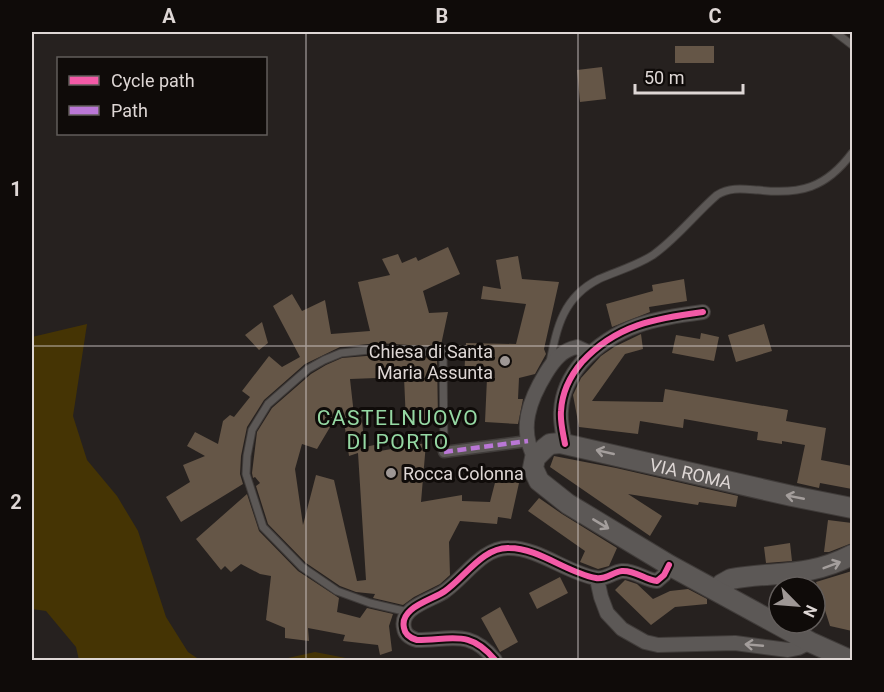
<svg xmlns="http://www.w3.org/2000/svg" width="884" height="692" font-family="Roboto,sans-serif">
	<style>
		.green { fill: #453404 }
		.building { fill: #655647; fill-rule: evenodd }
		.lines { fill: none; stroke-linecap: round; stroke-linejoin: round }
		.service-casing { stroke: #403c3a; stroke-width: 9 }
		.pedestrian-casing { stroke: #403c3a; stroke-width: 13 }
		.minor-casing { stroke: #403c3a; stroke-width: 16 }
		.secondary-casing { stroke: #403c3a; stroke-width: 22 }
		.service { stroke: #5c5856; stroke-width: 7 }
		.pedestrian { stroke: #5c5856; stroke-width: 10 }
		.minor { stroke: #5c5856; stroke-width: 14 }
		.secondary { stroke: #5c5856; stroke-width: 20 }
		.quiet { stroke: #ba77d6; stroke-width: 4.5; stroke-dasharray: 9 4.5; stroke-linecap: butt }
		.cycleway-casing { stroke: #0f0b09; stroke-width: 10 }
		.cycleway { stroke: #f35aa7; stroke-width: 6 }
		.oneway { stroke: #a49e9c }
		.grid { fill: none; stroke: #ded7d5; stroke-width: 1.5; stroke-opacity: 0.55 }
		.poi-dot { fill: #9e9795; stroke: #0f0b09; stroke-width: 2 }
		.labels { text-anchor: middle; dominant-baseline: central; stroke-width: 6; stroke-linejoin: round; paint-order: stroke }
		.poi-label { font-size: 18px; fill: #ded7d5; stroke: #0f0b09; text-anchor: end }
		.street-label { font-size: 18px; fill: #ded7d5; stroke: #0f0b09 }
		.quarter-label { font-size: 21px; letter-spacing: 1.5px; fill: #95d8a3; stroke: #0f0b09 }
		.neatline { fill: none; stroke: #ded7d5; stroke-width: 2 }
		.grid-label { font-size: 20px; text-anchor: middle; font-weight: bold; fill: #ded7d5 }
	</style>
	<rect width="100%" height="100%" fill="#26211f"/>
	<path class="green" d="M87 324 73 416 87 460 117 496 138 531 166 617 188 652 200 660H79L76 647 46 611 32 609V337Z
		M315 652 356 660H279Z"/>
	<path class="building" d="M675 46H714V63H675Z
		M602 67 606 99 580 102 577 70Z
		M448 247 460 274 423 291 429 313 448 312 441 345 439 347 378 343 340 347 305 364 264 400 247 427 241 456 240 474 243 484 181 522 166 497 190 482 183 465 205 456 187 446 195 432 218 444 223 421 230 415 234 417 250 397 242 391 269 356 282 367 300 357 273 306 292 294 302 311 325 300 331 334 370 331 358 282 390 275 382 259 398 254 402 263 416 257 418 261Z
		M518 256 522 279 559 282 544 349 546 354 535 374 519 378 518 399H523L518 424 485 422 487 378 464 377 466 343 516 344 526 304 481 299 483 286 501 289 496 260Z
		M684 279 687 301 649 307 650 312 612 327 606 304 653 291 652 285Z
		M262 322 268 343 259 350 245 335Z
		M764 324 772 351 736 362 728 335Z
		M701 333 719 337 714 361 672 353 676 335 700 339Z
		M641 334 643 349 625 354 592 401 663 402 665 389 788 410 786 421 826 428 821 460 852 466V489L820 483 819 488 797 483 805 445 782 441V444L757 440 758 432 684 419 683 428 640 421 638 434 579 427 573 395 581 378 601 356 614 347Z
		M378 355 437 358 438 419 406 422 404 377 350 379 354 415 361 414 365 447 379 444 380 451 426 443 421 502 462 495V501L490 502 498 471 521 474 511 519 498 517 497 524 460 521 449 542 450 575 440 584 414 597 403 605 373 598 375 594 356 592 340 586 306 563 268 524 256 486 260 483 255 477 253 478 252 473 257 432 272 408 311 374 326 365 342 358ZM342 407 349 456 358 453 366 580 357 581 334 480 316 475 303 525 295 469 302 444 317 449Z
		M554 456 616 468 738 496 736 507 699 502 698 505 628 494 662 516 650 536 550 467Z
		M247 494 259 531 298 571 339 598 337 612 360 618 367 608 393 614 389 626 392 651 380 655 378 645 343 641 345 635 308 628 309 641 285 638V628L266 620 271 576 260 574 241 564 231 572 225 566 221 570 196 539Z
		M539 498 562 514 617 548 609 566 598 569 580 562 585 551 528 511Z
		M828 520 852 523V543L829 552H824Z
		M790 543 792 561 766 563 764 547Z
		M852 571V631L830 626 816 582Z
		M560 577 568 593 537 609 529 593Z
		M625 580 637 584 653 599 670 591 688 589 707 599V604L675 607 651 625 615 590Z
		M500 607 518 642 500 652 481 618Z"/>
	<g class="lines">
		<defs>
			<path id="service" d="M835 32 852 45
				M550 362C557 327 563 297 599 279 617 271 636 266 653 255 677 238 695 214 717 195 730 187 743 189 758 190 800 195 826 188 852 153
				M408 612 370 603 337 591 302 567 263 527 246 474 247 456 252 430 268 404 308 369 324 360 341 353 378 349 443 353 444 452"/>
			<path id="pedestrian" d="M444 452 528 441"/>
			<path id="minor" d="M565 444C563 433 560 422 561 411 562 392 570 376 582 362 616 325 656 318 703 312
				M535 458C518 429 530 399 546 373 554 360 562 350 577 347L590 353
				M597 579 601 597 607 613 622 629 645 642 658 645 735 643 788 650 798 648 810 642
				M495 660C470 629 452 640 417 640 410 638 405 635 404 628 399 607 433 600 445 591 465 577 483 547 509 548 539 548 567 573 596 578 605 580 613 572 622 571 635 570 645 580 657 581L664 575 669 565"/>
			<g id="secondary">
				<path d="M716 590 722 584 731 579C777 571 808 578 852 555"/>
				<path id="s1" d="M850 660 810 642 669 565 568 504 539 481 533 468 535 458 545 448 550 444 560 443 792 496 852 508"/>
			</g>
		</defs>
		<use href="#service" class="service-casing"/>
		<use href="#pedestrian" class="pedestrian-casing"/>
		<use href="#minor" class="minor-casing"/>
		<use href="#secondary" class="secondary-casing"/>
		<use href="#service" class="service"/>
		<use href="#pedestrian" class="pedestrian"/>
		<use href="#minor" class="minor"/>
		<use href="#secondary" class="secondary"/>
		<path class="quiet" d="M444 452 528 441"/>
		<defs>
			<path id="cycleway" d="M565 444C563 433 560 422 561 411 562 392 570 376 582 362 616 325 656 318 703 312
				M495 660C470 629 452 640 417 640 410 638 405 635 404 628 399 607 433 600 445 591 465 577 483 547 509 548 539 548 567 573 596 578 605 580 613 572 622 571 635 570 645 580 657 581L664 575 669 565"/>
		</defs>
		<use href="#cycleway" class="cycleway-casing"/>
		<use href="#cycleway" class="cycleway"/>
	</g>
	<defs><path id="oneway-shaft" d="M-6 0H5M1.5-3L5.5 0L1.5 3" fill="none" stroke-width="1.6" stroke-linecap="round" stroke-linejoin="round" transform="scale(1.5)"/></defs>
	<g class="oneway">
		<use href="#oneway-shaft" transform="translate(605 452) rotate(-167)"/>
		<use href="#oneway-shaft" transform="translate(795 497) rotate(-169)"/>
		<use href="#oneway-shaft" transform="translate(601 524) rotate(31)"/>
		<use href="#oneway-shaft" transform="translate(832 565) rotate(-21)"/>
		<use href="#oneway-shaft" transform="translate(754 645) rotate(-175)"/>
	</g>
	<path class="grid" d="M306 32V660M578 32V660M32 346H852"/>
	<g class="poi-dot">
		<circle cx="505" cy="361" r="6"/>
		<circle cx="391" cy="473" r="6"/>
	</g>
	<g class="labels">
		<g class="poi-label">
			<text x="493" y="351">Chiesa di Santa<tspan x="493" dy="21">Maria Assunta</tspan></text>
			<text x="403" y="473" text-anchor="start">Rocca Colonna</text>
		</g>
		<g class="street-label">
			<text stroke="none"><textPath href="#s1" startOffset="549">VIA ROMA</textPath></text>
		</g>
		<g class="quarter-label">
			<text x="398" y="418">CASTELNUOVO<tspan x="398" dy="24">DI PORTO</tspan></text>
		</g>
	</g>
	<rect width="884" height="692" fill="none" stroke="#0f0b09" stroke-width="66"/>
	<rect x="57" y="57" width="210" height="78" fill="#0f0b09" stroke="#625d5b" stroke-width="1.5"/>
	<rect x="69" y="76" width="30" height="9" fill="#f35aa7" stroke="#625d5b" stroke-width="1.5"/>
	<text x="111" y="87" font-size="18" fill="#ded7d5">Cycle path</text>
	<rect x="69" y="106" width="30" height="9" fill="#ba77d6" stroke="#625d5b" stroke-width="1.5"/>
	<text x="111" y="117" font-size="18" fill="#ded7d5">Path</text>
	<g transform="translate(797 605) rotate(115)"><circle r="28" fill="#0f0b09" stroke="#625d5b" stroke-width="1.5"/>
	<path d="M0-4.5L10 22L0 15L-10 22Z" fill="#9e9795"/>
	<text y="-9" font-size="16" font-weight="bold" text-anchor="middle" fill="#ded7d5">N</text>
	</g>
	<path d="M635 84v9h108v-9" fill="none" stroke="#ded7d5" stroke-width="3"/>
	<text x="644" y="84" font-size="18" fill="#ded7d5" stroke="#0f0b09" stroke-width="4.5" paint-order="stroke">50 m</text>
	<rect x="33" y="33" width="818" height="626" class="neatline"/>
	<g class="grid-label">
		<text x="169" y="23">A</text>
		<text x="442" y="23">B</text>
		<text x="715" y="23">C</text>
		<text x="16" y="196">1</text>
		<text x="16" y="509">2</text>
	</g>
</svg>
